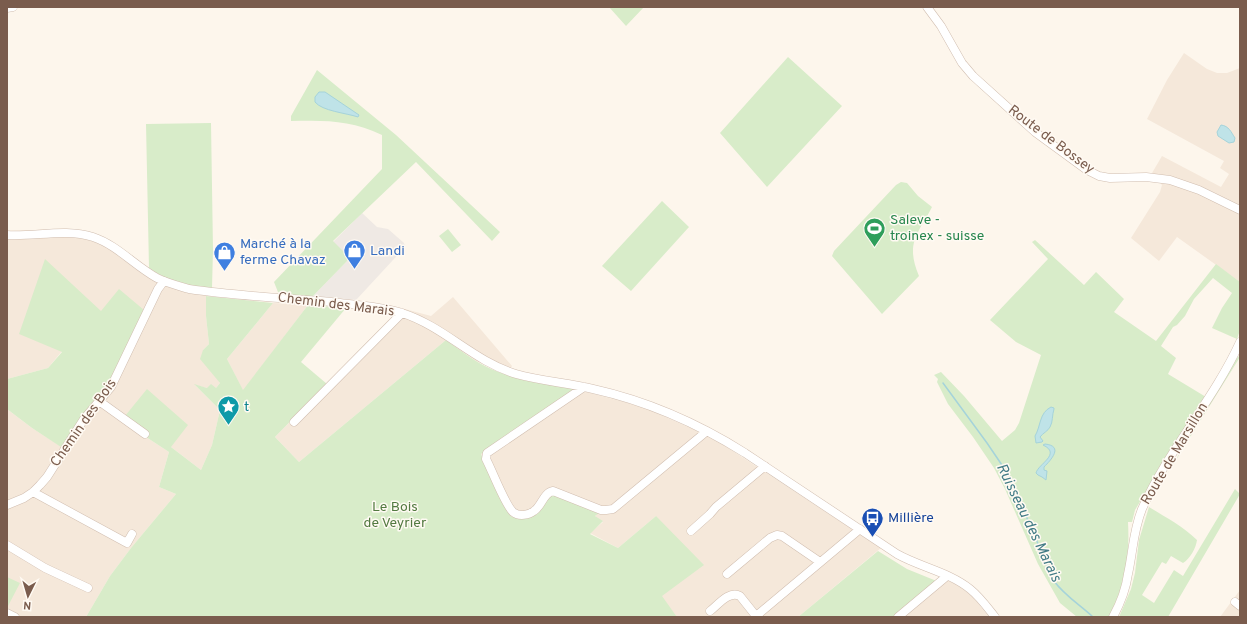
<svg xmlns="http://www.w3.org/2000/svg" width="1247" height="624" font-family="Overpass,sans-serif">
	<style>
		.residential { fill: #f5e8da }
		.industrial { fill: #efe9e4 }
		.green { fill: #d8ecc9 }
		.water { fill: #bfe3e8; stroke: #a5d3da }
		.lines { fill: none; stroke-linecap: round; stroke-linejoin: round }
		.stream { stroke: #a5d3da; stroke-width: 1.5 }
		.minor-casing { stroke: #d1beb0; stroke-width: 9 }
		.minor { stroke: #fff; stroke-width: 8 }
		.labels { text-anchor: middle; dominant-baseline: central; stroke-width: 3; stroke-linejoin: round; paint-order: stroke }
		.street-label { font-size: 14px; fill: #7a5c4d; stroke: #fffaf3 }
		.leisure-label { font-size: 14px; fill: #27864d; stroke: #fffaf3; text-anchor: start }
		.shop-label { font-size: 14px; fill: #366cbe; stroke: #fffaf3; text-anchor: start }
		.culture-label { font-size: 14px; fill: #0d838f; stroke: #fffaf3; text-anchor: start }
		.park-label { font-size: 14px; fill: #537a41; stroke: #fffaf3 }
		.transit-label { font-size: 14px; fill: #164399; stroke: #fffaf3; text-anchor: start }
		.water-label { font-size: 15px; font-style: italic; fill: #437c86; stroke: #fffaf3 }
	</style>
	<rect width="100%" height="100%" fill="#fdf6ec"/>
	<path class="residential" d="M1184 53 1207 69 1217 73H1227L1240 68V282L1177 237 1159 261 1131 238 1160 192 1162 185 1152 173 1162 156 1221 187 1229 174 1220 168 1224 161 1147 119 1167 80Z
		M60 229 114 243 156 273 212 288 206 296V316L209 344 203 350 220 383 216 388H207L195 385 220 410 212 445 201 470 171 447 146 437 169 452 159 487 176 494 131 548 110 576 86 617H7V409L32 428 62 447 101 311 62 351 48 368 7 379V231Z
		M453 297 512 366 506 375 476 361 446 340 299 462 275 437 395 316 401 308 431 316Z
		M273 303 308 305 243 391 227 359Z
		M575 389 643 407 713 438 881 548 798 617H677L661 597 656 516 618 548 590 533 603 522 595 516 598 513 525 518 512 517 509 514 481 454 520 430Z
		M945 579 959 586 972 596 989 617H898Z
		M1240 590V617H1220Z"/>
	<path class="industrial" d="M362 213 377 227 388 229 404 243 405 247 356 300 313 296 350 258 333 242Z"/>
	<path class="green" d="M609 7H644L626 26Z
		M788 57 842 106 767 187 720 133Z
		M317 70 396 135 500 232 492 241 416 162 333 241 350 258 313 296 307 298 279 294 280 293 278 292 274 282 382 169V135C351 120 325 120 291 121V116Z
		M211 123 213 250 212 288C190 286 167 282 149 268L146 124Z
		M901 182 907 183 918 196 932 207C918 234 905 243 919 276L882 314 832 256 834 251 896 185Z
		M662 201 689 227 631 291 602 266Z
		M448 229 461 245 452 252 439 236Z
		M1035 240 1084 285 1096 272 1124 299 1114 312 1156 341 1216 264 1240 282V330L1237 339 1212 328 1222 308 1232 293 1213 278 1194 299 1185 316 1177 325 1173 327 1161 346 1176 358 1168 374 1206 397 1155 477 1135 510 1132 522H1128C1130 558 1125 585 1109 617H1077L1060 603 1038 564 1005 489 994 468 973 437 948 404 937 382 938 379 934 375 941 372 964 396 1002 441 1015 430 1019 423 1041 355 1016 342 990 320 1048 259 1032 242Z
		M45 259 101 311 119 289 144 310 113 378 61 447 32 428 7 409V379L48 368 62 352 19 334Z
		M206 296 273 303 227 359 243 390 308 305 346 308 301 362 327 384 275 437 299 462 446 340C459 349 471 359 485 366 513 380 544 384 575 389L520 430 481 454 509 514 512 517 525 518 549 496 555 494 599 513 595 516 603 521 590 534 618 548 656 516 704 565 662 596 677 617H86L110 576 131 548 176 494 159 487 169 452 146 437 125 416 147 389 188 425 171 447 201 470 212 445 220 410 194 384 207 388 211 384 216 388 220 383 200 359 203 350 209 344 206 316Z
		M1240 355V357L1166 476 1236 359Z
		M1235 489 1240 494 1168 617H1119L1131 589 1135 573 1139 540 1149 507C1165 517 1183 526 1197 540 1196 548 1190 559 1183 563L1171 556 1166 564 1162 562 1142 595 1154 603 1174 570 1183 576Z
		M878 551 907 569 939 582 898 617H798Z
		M7 577 20 583 7 608Z"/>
	<path class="water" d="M319 92H325L359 115 358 117C346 113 322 111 315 102V97Z
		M1221 125C1229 126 1231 132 1235 138L1234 142 1229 143 1218 136 1217 132Z
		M1051 407 1054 408V409C1052 415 1053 422 1050 427 1048 431 1043 433 1040 437L1043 441 1042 442 1036 443 1035 436C1041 426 1039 413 1051 407Z
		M1045 444C1064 446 1051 460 1044 467V470L1047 471 1046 480 1042 477 1038 475 1036 473C1038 464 1062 454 1043 445Z"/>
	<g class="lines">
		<path class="stream" d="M943 383 987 443 1008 474 1054 581C1064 595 1080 605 1093 617"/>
		<defs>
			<path id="minor" d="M927 7 941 26 962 63 973 76 1035 132 1087 170 1099 176 1110 178 1146 177 1170 180 1199 190 1240 210
				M7 8 13 7
				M7 235C35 237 65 228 93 237 117 245 135 266 157 278 167 283 179 286 189 289 236 296 284 298 331 302 355 305 379 306 402 313 445 327 473 361 516 374 541 381 568 383 593 389 647 401 699 424 745 453L897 554C920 567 949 572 970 589 980 597 987 607 995 617
				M584 387 487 453 486 459C492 470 505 505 513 512 519 517 529 515 534 511 542 506 543 493 553 491L601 510H606L613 509 707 431
				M99 401 145 434
				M294 422 402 313
				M33 492 127 543 132 534
				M7 505 24 498 33 492 40 485 47 477 84 419 111 387 158 289 164 281
				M691 531 710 514 716 507 765 466
				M7 545 45 568 88 588
				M727 574 770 538 777 535 782 536 820 562
				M1235 602 1240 606
				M710 611C718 605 729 590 740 596L756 616
				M7 613 15 617
				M755 617 860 529
				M898 617 947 576
				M1113 617C1120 604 1126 589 1128 574 1133 552 1133 531 1142 509 1168 450 1213 401 1240 342"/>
		</defs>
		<use href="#minor" class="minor-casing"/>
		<use href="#minor" class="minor"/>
	</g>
	<defs>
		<symbol id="stadium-pin" viewBox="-11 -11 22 30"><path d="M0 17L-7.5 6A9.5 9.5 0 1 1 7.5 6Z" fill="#2e9e5b" stroke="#fffaf3"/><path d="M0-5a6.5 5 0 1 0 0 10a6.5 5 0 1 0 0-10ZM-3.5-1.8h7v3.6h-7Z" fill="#fff"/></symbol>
		<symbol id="shop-pin" viewBox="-11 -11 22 30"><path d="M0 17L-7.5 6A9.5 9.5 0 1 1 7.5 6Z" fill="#3f7fe0" stroke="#fffaf3"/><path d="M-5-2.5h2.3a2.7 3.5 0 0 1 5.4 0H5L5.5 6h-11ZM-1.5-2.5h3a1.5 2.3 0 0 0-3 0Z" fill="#fff"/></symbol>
		<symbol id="sight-pin" viewBox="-11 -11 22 30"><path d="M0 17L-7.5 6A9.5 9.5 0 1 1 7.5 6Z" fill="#0f9aa8" stroke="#fffaf3"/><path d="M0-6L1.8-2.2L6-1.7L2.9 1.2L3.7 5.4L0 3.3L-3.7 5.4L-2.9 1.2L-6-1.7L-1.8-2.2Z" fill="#fff"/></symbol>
		<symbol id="bus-pin" viewBox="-11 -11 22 30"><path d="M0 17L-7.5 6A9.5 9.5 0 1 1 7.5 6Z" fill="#1a4fb4" stroke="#fffaf3"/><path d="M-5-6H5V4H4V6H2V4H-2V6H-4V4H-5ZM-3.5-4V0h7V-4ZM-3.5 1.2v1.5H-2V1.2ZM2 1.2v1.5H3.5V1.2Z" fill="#fff"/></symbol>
	</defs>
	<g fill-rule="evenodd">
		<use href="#stadium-pin" x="862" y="216" width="25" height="34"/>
		<use href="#shop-pin" x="342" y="238" width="25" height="34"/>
		<use href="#shop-pin" x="212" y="240" width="25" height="34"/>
		<use href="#sight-pin" x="216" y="394" width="25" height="34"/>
		<use href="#bus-pin" x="860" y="506" width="25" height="34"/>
	</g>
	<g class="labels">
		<g class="street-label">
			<text transform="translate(1051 140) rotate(37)">Route de Bossey</text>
			<text transform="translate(336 305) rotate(7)">Chemin des Marais</text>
			<text transform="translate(84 423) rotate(-55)">Chemin des Bois</text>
			<text transform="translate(1175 454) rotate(-59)">Route de Marsillon</text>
		</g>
		<g class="leisure-label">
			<text x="890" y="220">Saleve -<tspan x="890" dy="16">troinex - suisse</tspan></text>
		</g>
		<g class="shop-label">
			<text x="240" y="244">Marché à la<tspan x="240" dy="16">ferme Chavaz</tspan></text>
			<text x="370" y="251">Landi</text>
		</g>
		<g class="culture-label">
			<text x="244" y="407">t</text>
		</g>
		<g class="park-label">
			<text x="395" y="507">Le Bois<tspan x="395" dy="16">de Veyrier</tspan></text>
		</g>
		<g class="transit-label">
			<text x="888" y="518">Millière</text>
		</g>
		<g class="water-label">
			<text transform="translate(1028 523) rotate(64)">Ruisseau des Marais</text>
		</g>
	</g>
	<rect width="1247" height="624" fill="none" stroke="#7a5c4d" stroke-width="16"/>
	<g transform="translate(28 596) rotate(185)" stroke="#fffaf3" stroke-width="3" paint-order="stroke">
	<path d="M0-3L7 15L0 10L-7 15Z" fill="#7a5c4d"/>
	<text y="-6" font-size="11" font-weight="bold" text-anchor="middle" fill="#7a5c4d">N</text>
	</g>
</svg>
